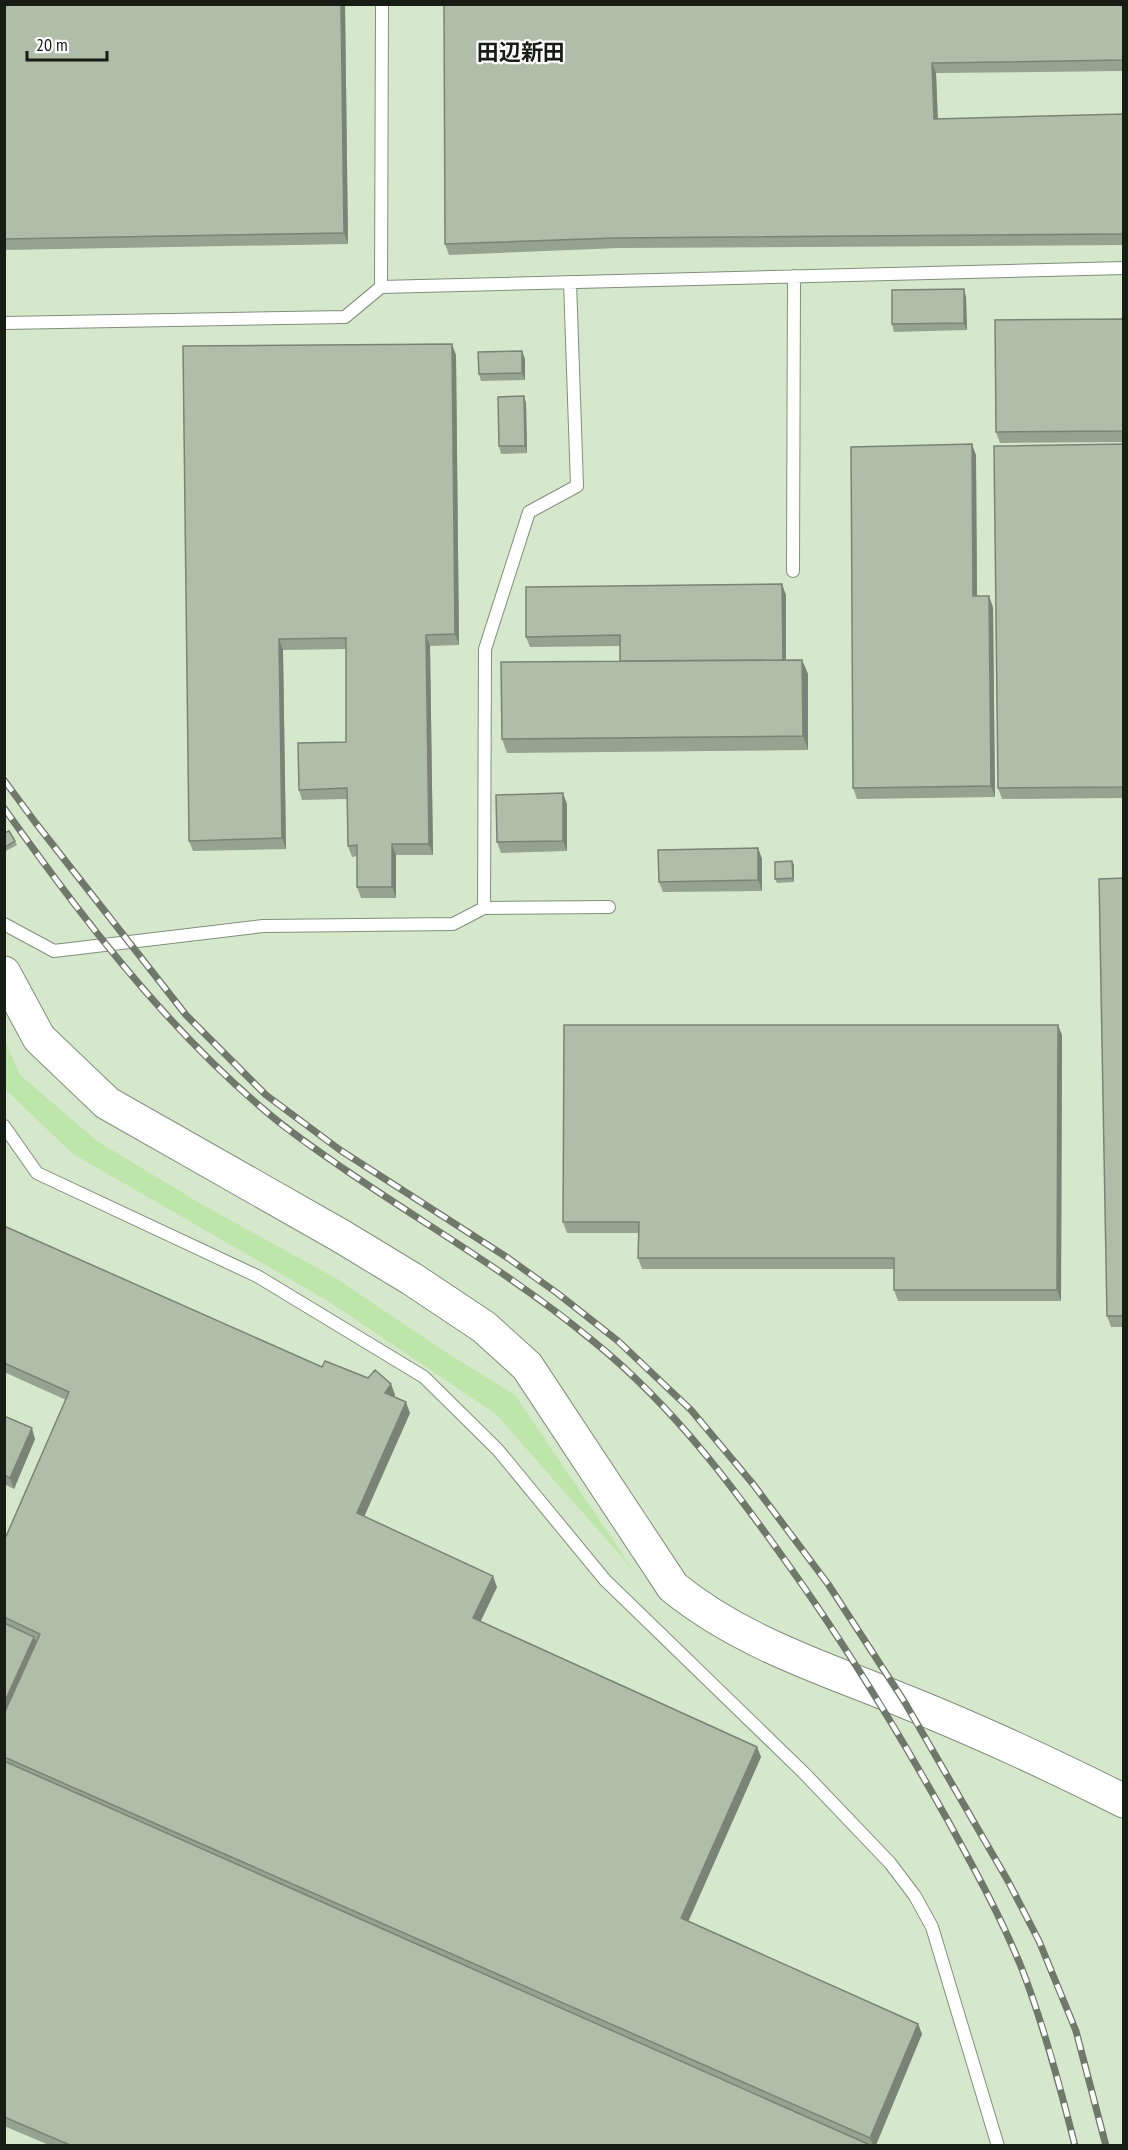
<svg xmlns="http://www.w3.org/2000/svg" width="1128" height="2150" font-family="'PT Sans Narrow','Noto Sans JP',sans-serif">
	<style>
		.built { fill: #d5e8cc }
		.green { fill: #bee6ab }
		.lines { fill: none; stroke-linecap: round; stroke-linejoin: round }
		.lane-casing { stroke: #828f7c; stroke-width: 14 }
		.secondary-casing { stroke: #828f7c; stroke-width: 35 }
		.lane { stroke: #fff; stroke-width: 12 }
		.secondary { stroke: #fff; stroke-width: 33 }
		.rail-casing { stroke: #6f786b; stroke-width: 7 }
		.rail { stroke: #fff; stroke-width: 4.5; stroke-dasharray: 14; stroke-linecap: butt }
		.wall { fill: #96a391 }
		.shaded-wall { fill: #7a8476 }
		.building { fill: #afbda9; stroke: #7a8476; stroke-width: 1.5 }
		.labels { text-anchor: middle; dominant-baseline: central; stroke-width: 4.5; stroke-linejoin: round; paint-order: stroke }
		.neighbourhood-label { font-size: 22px; font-weight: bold; fill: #171c15; stroke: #fff }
	</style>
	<rect width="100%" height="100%" fill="#e4f2dd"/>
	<path class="built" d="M5 5H1123V2145H5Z"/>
	<path class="green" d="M5 1040 20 1075 97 1141 203 1205 339 1280 441 1349 515 1395 634 1571 496 1414 328 1301 73 1154 5 1089Z"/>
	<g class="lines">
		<defs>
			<path id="lane" d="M570 282 577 486 529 512 485 649 484 908 609 907
				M381 287 382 4
				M4 323 345 317 381 287 1124 268
				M793 571 794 276
				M4 924 54 951 263 926 453 924 484 908
				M4 1126 37 1173 257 1276 424 1377 498 1450 605 1580 804 1773 890 1863 915 1896 932 1927 998 2146"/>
			<path id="secondary" d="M4 973 39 1038 107 1103 341 1236 412 1279 484 1327 527 1366 673 1587C742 1643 824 1668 904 1701 979 1731 1052 1765 1124 1801"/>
		</defs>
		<use href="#lane" class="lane-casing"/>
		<use href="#secondary" class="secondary-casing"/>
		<use href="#lane" class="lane"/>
		<use href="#secondary" class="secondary"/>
		<defs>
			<path id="rail" d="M4 780 35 822 186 1015 266 1095 340 1150 508 1258 557 1293 618 1341 691 1410 753 1484 828 1584 904 1701 1008 1881 1039 1941 1076 2031 1106 2146
				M4 808C80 915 162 1023 262 1108 288 1131 318 1151 347 1171 429 1227 516 1277 593 1341 677 1409 737 1492 799 1580 853 1657 901 1737 947 1819 974 1868 1001 1917 1022 1969 1044 2026 1060 2086 1075 2146"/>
		</defs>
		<use href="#rail" class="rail-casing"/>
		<use href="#rail" class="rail"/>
	</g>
	<path class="wall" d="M4 4H345L348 244 4 250Z
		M444 4H1124V71L936 73 938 119 1124 114V245L619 248 449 255 445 244Z
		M966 297 967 330 894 332 892 324Z
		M1124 319V442L1000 443 996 432Z
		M183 346 456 355 459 645 430 646 433 855H396V898H361L357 887V856L352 857 348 846 347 799 302 800 299 790 346 742V649L283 650 286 849 193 851 189 841Z
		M525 359V380L481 381 479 374Z
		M526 403 527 453 501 454 499 446Z
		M1124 444V798L1002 799 998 788Z
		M976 455 977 596 993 607 995 797 857 799 853 788Z
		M786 595V660H802L808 674V750L507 753 502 739 620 661V646L530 647 526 637Z
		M567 804V851L501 853 497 842Z
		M4 833 15 841 17 845 4 852Z
		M758 848 762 859V891L663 892 659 882Z
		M794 865V882L777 883 775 879Z
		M1124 878V1327H1111L1107 1316Z
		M1062 1035 1061 1301H898L894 1290V1269H642L638 1258 639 1233H567L563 1222Z
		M4 1226 322 1367 391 1384 395 1395 394 1397 410 1413 364 1516 497 1587 480 1622 757 1747 761 1757 688 1921 918 2024 922 2034 876 2145H49L4 2126V1541L66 1400 4 1372Z
		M4 1416 35 1439 14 1489 4 1484Z"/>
	<path class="shaded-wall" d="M341 4H345L348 244 344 233Z
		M932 63 936 73 938 130 934 119Z
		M964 289 966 297 967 330 964 323Z
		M452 344 456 355 459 645 455 634Z
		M522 351 525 359V380L522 373Z
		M524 396 526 403 527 453 525 446Z
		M972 444 976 455 977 607 973 596Z
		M782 584 786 595V672L783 661Z
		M989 596 993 607 995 797 991 786Z
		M426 635 430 646 433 855 429 844Z
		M279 639 283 650 286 849 282 838Z
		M802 660 808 674V750L803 736Z
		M563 793 567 804V851L563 841Z
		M392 844 396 855V898L392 887Z
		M758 848 762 859V891L758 880Z
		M792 861 794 865V882L793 878Z
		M1058 1025 1062 1035 1061 1301 1057 1290Z
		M391 1384 395 1395 389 1403 385 1393Z
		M406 1402 410 1413 361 1524 357 1513Z
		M32 1428 35 1439 14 1489 10 1478Z
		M493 1576 497 1587 477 1629 473 1618Z
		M34 1637 38 1648 4 1723V1703Z
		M757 1747 761 1757 685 1929 681 1918Z
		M918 2024 922 2034 876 2145H873L870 2138Z"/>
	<path class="building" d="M4 4H341L344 233 4 239Z
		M444 4H1124V60L932 63 934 119 1124 114V234L615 238 445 244Z
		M964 289V323L892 324V290Z
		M1124 319V431L996 432 995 320Z
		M452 344 455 634 426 635 429 844H392V887H357V845L348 846 347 788 299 790 298 743 346 742V638L279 639 282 838 189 841 183 346Z
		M522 351V373L479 374 478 352Z
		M524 396 525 446H499L498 397Z
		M972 444 973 596H989L991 786 853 788 851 447Z
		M1124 444V787L998 788 994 446Z
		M782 584 783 660 620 661V635L526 637V587Z
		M802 660 803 736 502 739 501 662Z
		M563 793V841L497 842 496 795Z
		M9 831 15 841 4 848V833Z
		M758 848V880L659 882 658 850Z
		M792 861 793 878 775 879V862Z
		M1124 878V1316H1107L1099 879Z
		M564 1025H1058L1057 1290H894V1258H638L639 1222H563Z
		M4 1226 322 1367 325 1361 368 1378 375 1370 391 1384 385 1393 406 1402 357 1513 493 1576 473 1618 757 1747 681 1918 918 2024 870 2138 4 1757V1714L40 1634 4 1617V1541L69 1392 4 1363Z
		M4 1416 32 1428 10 1478 4 1475Z
		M4 1623 34 1637 4 1703Z
		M4 1761 870 2145H70L4 2117Z"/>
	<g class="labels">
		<g class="neighbourhood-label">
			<text x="521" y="52">田辺新田</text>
		</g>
	</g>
	<rect width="1128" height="2150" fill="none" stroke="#171c15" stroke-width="12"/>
	<path d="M27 51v9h80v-9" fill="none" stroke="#171c15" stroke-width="3"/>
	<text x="36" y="51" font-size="18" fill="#171c15" stroke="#ffffff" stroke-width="4.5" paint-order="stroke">20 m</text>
</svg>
